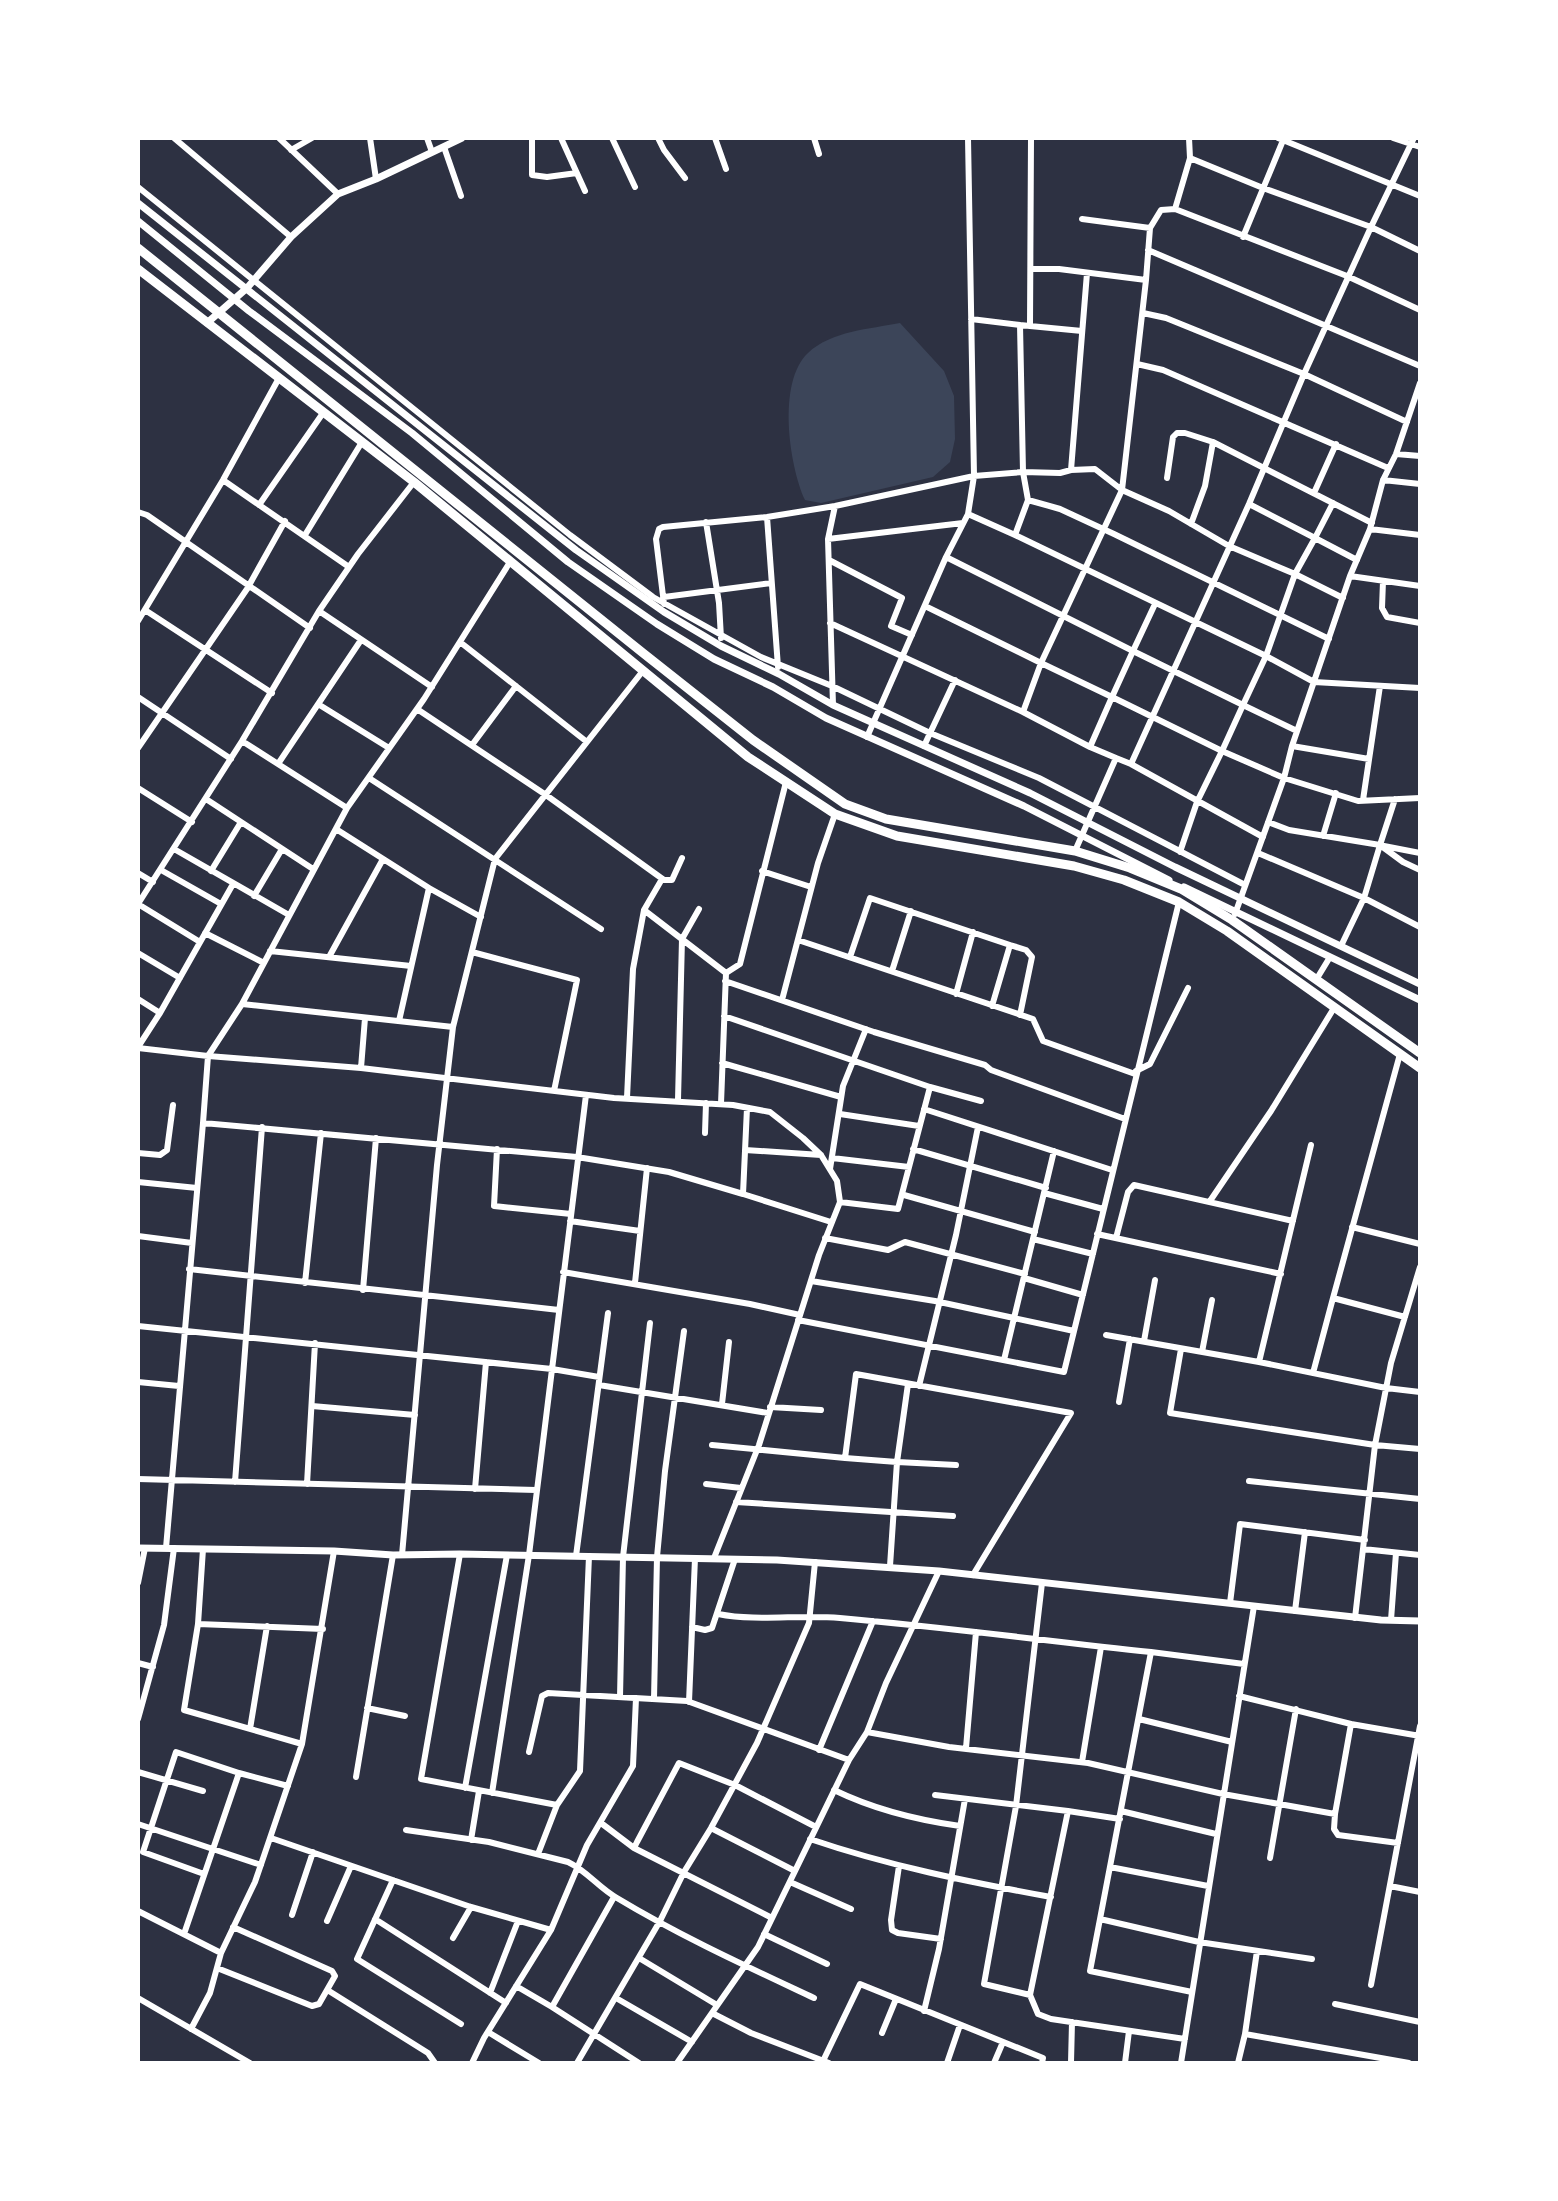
<svg xmlns="http://www.w3.org/2000/svg" width="1558" height="2201" font-family="'Titillium Web',sans-serif">
	<style>
		.green { fill: #3c4559 }
		.lines { fill: none; stroke-linecap: round; stroke-linejoin: round }
		.minor { stroke: #fff; stroke-width: 6 }
		.tertiary { stroke: #fff; stroke-width: 7 }
		.primary { stroke: #fff; stroke-width: 9 }
	</style>
	<rect width="100%" height="100%" fill="#2d3142"/>
	<path class="green" d="M900 323 944 371 954 396 955 439 950 462 933 477 821 503 805 500C789 465 777 382 808 353 831 331 870 329 900 323Z"/>
	<g class="lines">
		<path class="minor" d="M174 138 291 237
			M279 138 338 194
			M370 138 376 179
			M427 138 432 152
			M532 138V175L547 177 577 173
			M561 138 585 191
			M612 138 635 187
			M658 138 664 150 685 178
			M715 138 726 169
			M814 138 819 154
			M1031 138 1030 326 1020 325 1023 472 1060 473 1071 470
			M1189 138 1190 158 1175 209 1347 276 1420 310
			M1278 138 1420 196
			M1393 138 1411 144 1371 227 1420 251
			M1414 138 1411 144 1420 147
			M444 147 461 196
			M291 150 312 138
			M1190 158 1263 188 1371 227 1304 374 1407 422
			M138 187 570 535 653 597 761 657 832 686 930 733 1039 778 1245 885
			M1082 219 1150 228
			M1243 237 1284 138
			M1148 250 1420 366
			M1031 269H1059L1146 280 1122 490 1169 511 1229 546 1295 574 1315 538 1249 504
			M1087 273 1071 470 1095 469 1122 490 1041 663 1112 697 1090 747 1116 758
			M1146 280 1150 228 1161 210 1175 209
			M971 319 1020 325
			M1030 326 1082 331
			M1137 364 1163 370 1388 468
			M1396 454 1420 456
			M1167 478 1173 437 1177 433H1185L1213 442
			M223 480 349 567
			M1383 480 1420 484
			M1314 493 1336 444
			M1028 500 1015 535 1266 656 1295 574 1343 598
			M1333 503 1315 538 1357 560
			M259 505 323 413
			M138 512 147 515 310 628
			M968 514 946 557 1133 651 1112 697 1222 751 1243 705 1297 731
			M767 517 778 667
			M706 522 719 603 721 638
			M1191 524 1205 486 1213 442 1372 523
			M1370 529 1420 535
			M305 535 362 442
			M1015 535 968 514 974 476 1023 472 1028 500 1060 509 1114 534 1329 639
			M828 539 963 523
			M829 560 902 598 891 626 912 635
			M510 562 424 699 347 808 242 1004 208 1056 203 1123 577 1157 669 1172 743 1194
			M1350 576 1420 586
			M1383 581 1382 608 1387 617 1420 623
			M664 597 771 583
			M664 604 656 539 659 529 663 527 767 517 835 506 974 476 968 138
			M1155 604 1133 651 1243 705 1266 656 1314 682 1420 688
			M925 606 1041 663 1023 712 1090 747
			M145 610 272 693
			M319 611 432 687
			M138 621 223 480 279 378
			M830 623 1023 712
			M460 642 587 742
			M138 697 231 759
			M318 704 389 748
			M833 705 828 539 835 506
			M417 709 546 795 664 880H672L682 858
			M867 737 946 557
			M242 741 347 808
			M472 745 516 686
			M924 746 955 680
			M1292 746 1369 759
			M138 748 247 589 285 521
			M278 764 361 640
			M1131 764 1263 837
			M369 778 601 929
			M138 788 192 822
			M206 799 313 869
			M1363 800 1380 686
			M1268 822 1289 830 1380 845 1395 799
			M336 829 429 888 399 1021
			M1323 836 1336 793
			M1380 845 1403 862 1420 870
			M1384 846 1420 853
			M174 849 289 915
			M1075 851 1116 758 1131 764 1249 504 1304 374 1166 318 1143 313
			M1180 852 1197 802 1222 751 1284 778 1358 801 1420 798
			M1258 853 1364 898 1420 927
			M161 870 221 904
			M211 871 241 822
			M762 871 811 887
			M138 873 153 882
			M662 879 644 910 726 973
			M429 888 481 917
			M254 896 282 849
			M138 904 242 741 319 611 358 554 414 482
			M138 904 200 942
			M1235 914 1284 778 1292 746 1350 576 1370 529 1383 480 1396 454 1420 383
			M205 933 264 963
			M798 940 1033 1019 1043 1041 1135 1074
			M1010 945 1026 950 1032 957 1020 1015
			M1341 946 1364 898 1380 845
			M270 951 411 966
			M472 952 577 980 554 1091
			M138 953 180 978
			M329 957 383 859
			M850 957 870 898 1010 945 992 1006
			M892 971 911 911
			M1316 980 1330 957
			M725 981 874 1032 985 1065 991 1070 1125 1119
			M956 994 973 932
			M138 999 160 1013
			M782 1000 818 863 835 814
			M242 1004 453 1027
			M724 1016 930 1087 981 1101
			M138 1047 160 1013 233 884
			M138 1048 208 1056 361 1068 614 1098 733 1105 770 1112 803 1138 821 1155 837 1181 840 1202 819 1255 759 1445 714 1558
			M1400 1054 1333 1298 1405 1317
			M722 1063 841 1097
			M361 1068 365 1018
			M1136 1071 1150 1064 1188 988
			M627 1098 633 969 644 910
			M678 1100 682 939 699 909
			M721 1104 726 973 740 964 786 782
			M747 1108 743 1194 831 1222
			M924 1109 1112 1170
			M840 1114 919 1126
			M705 1133 706 1103
			M1311 1145 1259 1362 1386 1388 1420 1392
			M497 1149 494 1206 571 1214
			M913 1149 1046 1188
			M745 1150 821 1155
			M138 1153 160 1155 167 1150 173 1105
			M832 1158 909 1167
			M830 1169 843 1086 866 1029
			M138 1182 197 1188
			M1044 1193 1103 1209
			M904 1195 1035 1232
			M1210 1201 1271 1111 1334 1008
			M840 1202 898 1209 930 1087
			M570 1221 640 1231
			M1352 1227 1420 1244
			M1097 1234 1281 1274
			M138 1236 192 1243
			M825 1238 888 1250 905 1242 1025 1274
			M1116 1238 1128 1192 1134 1185 1293 1221
			M1033 1239 1093 1254
			M189 1269 559 1310
			M563 1272 750 1304 800 1315
			M1024 1278 1083 1295
			M811 1281 935 1301 1074 1331
			M305 1283 321 1133
			M635 1283 647 1168
			M363 1290 376 1138
			M798 1320 1064 1372 1179 902
			M138 1326 552 1369 599 1377
			M1106 1335 1259 1362
			M1144 1341 1155 1280
			M1181 1349 1170 1413 1375 1445 1420 1449
			M1202 1352 1212 1300
			M1004 1360 1054 1151
			M1313 1373 1333 1298
			M138 1382 179 1386
			M908 1384 897 1462 956 1465
			M599 1385 768 1413
			M919 1386 956 1235 978 1127
			M1119 1402 1130 1339
			M722 1404 729 1342
			M312 1406 415 1415
			M770 1407 821 1410
			M712 1445 845 1458
			M138 1479 536 1490
			M1249 1481 1420 1499
			M235 1482 262 1127
			M307 1484 315 1343
			M706 1484 741 1488
			M475 1489 486 1362
			M736 1502 953 1516
			M166 1548 203 1123
			M1363 1549 1420 1555
			M460 1554 421 1779 557 1805
			M402 1555 437 1165 453 1027 495 859 642 672
			M576 1556 608 1313
			M890 1566 897 1462 845 1458 856 1374 1071 1413 973 1575
			M138 1583 145 1548
			M1230 1603 1240 1524 1365 1540
			M1295 1611 1305 1532
			M718 1614C759 1622 799 1614 840 1618 944 1627 1047 1641 1151 1652
			M1355 1618 1375 1445 1391 1363 1420 1267
			M1391 1620 1396 1553
			M198 1624 203 1549
			M692 1627 705 1630 712 1628 735 1559
			M138 1663 153 1667
			M1244 1664 1151 1652 1100 1919 1199 1942 1312 1959
			M620 1697 623 1557 650 1323
			M654 1699 657 1557 665 1471 684 1331
			M689 1702 695 1558
			M367 1708 405 1716
			M138 1719 164 1625 174 1548
			M1139 1719 1232 1742
			M1351 1724 1420 1736
			M250 1729 267 1626
			M867 1732 949 1747 1088 1763 1223 1794 1335 1814 1351 1724 1239 1696
			M302 1744 184 1710 198 1624 323 1629
			M966 1748 976 1632
			M819 1750 873 1621
			M529 1752 542 1696 548 1693 687 1701 849 1760
			M1082 1762 1101 1647
			M138 1772 203 1791
			M356 1777 393 1555
			M465 1788 507 1555
			M834 1790C873 1809 917 1820 960 1826
			M492 1793 529 1555 586 1095
			M935 1795 1068 1811 1030 1995 1038 2014 1051 2019 1185 2039
			M1068 1811 1120 1819
			M1121 1811 1216 1834
			M1335 1814 1334 1829 1338 1835 1398 1843
			M601 1823 634 1848
			M138 1824 261 1865
			M711 1828 795 1871
			M406 1830 489 1842 568 1862C587 1871 599 1888 617 1898 680 1936 748 1967 814 1998
			M271 1838 471 1907 551 1930
			M810 1839C889 1866 969 1882 1051 1897
			M471 1840 479 1791
			M538 1854 557 1805 580 1771 589 1556
			M1270 1858 1296 1709
			M899 1866 891 1920 892 1930 898 1933 941 1939
			M1110 1867 1208 1886
			M204 1874 143 1852 176 1752 239 1773 288 1786
			M393 1880 357 1959 461 2024
			M790 1882 851 1909
			M1390 1886 1420 1892
			M614 1897 552 2007 639 2063
			M138 1911 221 1953
			M292 1915 313 1852
			M772 1918 634 1848 637 1842 679 1763 735 1785 816 1827
			M375 1919 506 2003
			M1100 1919 1090 1971 1192 1992
			M327 1921 351 1866
			M184 1934 239 1773
			M764 1934 827 1964
			M453 1938 471 1907
			M639 1958 717 2005
			M217 1968 312 2006 319 2004 335 1976 332 1971 233 1927
			M1371 1985 1420 1726
			M516 1986 552 2007
			M329 1991 428 2053 435 2063
			M490 1993 518 1921
			M1030 1995 984 1984 1016 1806 1042 1583
			M138 1998 250 2063
			M616 1998 692 2042
			M1335 2004 1420 2022
			M924 2011 939 1949 965 1799
			M712 2013 751 2033 829 2063
			M191 2029 210 1993 221 1953 255 1882 302 1744 334 1551
			M488 2032 539 2063
			M882 2033 896 1999
			M1245 2034 1409 2063
			M823 2061 860 1984 1043 2058 1042 2063
			M472 2063 484 2038 551 1930 587 1845 633 1766 636 1698
			M577 2063 660 1921 684 1872 711 1828 757 1743 809 1623 815 1562
			M677 2063 758 1947 849 1760 867 1732 886 1683 939 1571
			M947 2063 960 2025
			M994 2063 1003 2042
			M1071 2063 1072 2022
			M1125 2063 1129 2031
			M1181 2063 1254 1606
			M1238 2063 1245 2034 1257 1951"/>
		<path class="tertiary" d="M138 203 576 550 664 612 721 646 779 674 833 705 1030 793 1175 867 1420 984
			M138 221 249 311 412 433 568 562 657 624 714 659 773 687 826 718 1024 806 1169 880
			M207 323 247 288 291 237 338 194 376 179 462 138
			M1184 887 1420 1000
			M138 1548 334 1551 393 1555 460 1554 777 1560 939 1571 1381 1620 1420 1621"/>
		<path class="primary" d="M138 248 643 653 753 740 845 804 886 819 1075 851 1130 868 1181 889 1232 920 1420 1053
			M138 269 414 482 748 757 835 814 897 836 1074 866 1124 880 1179 902 1227 931 1420 1068"/>
	</g>
	<rect width="1558" height="2201" fill="none" stroke="#ffffff" stroke-width="280"/>
</svg>
